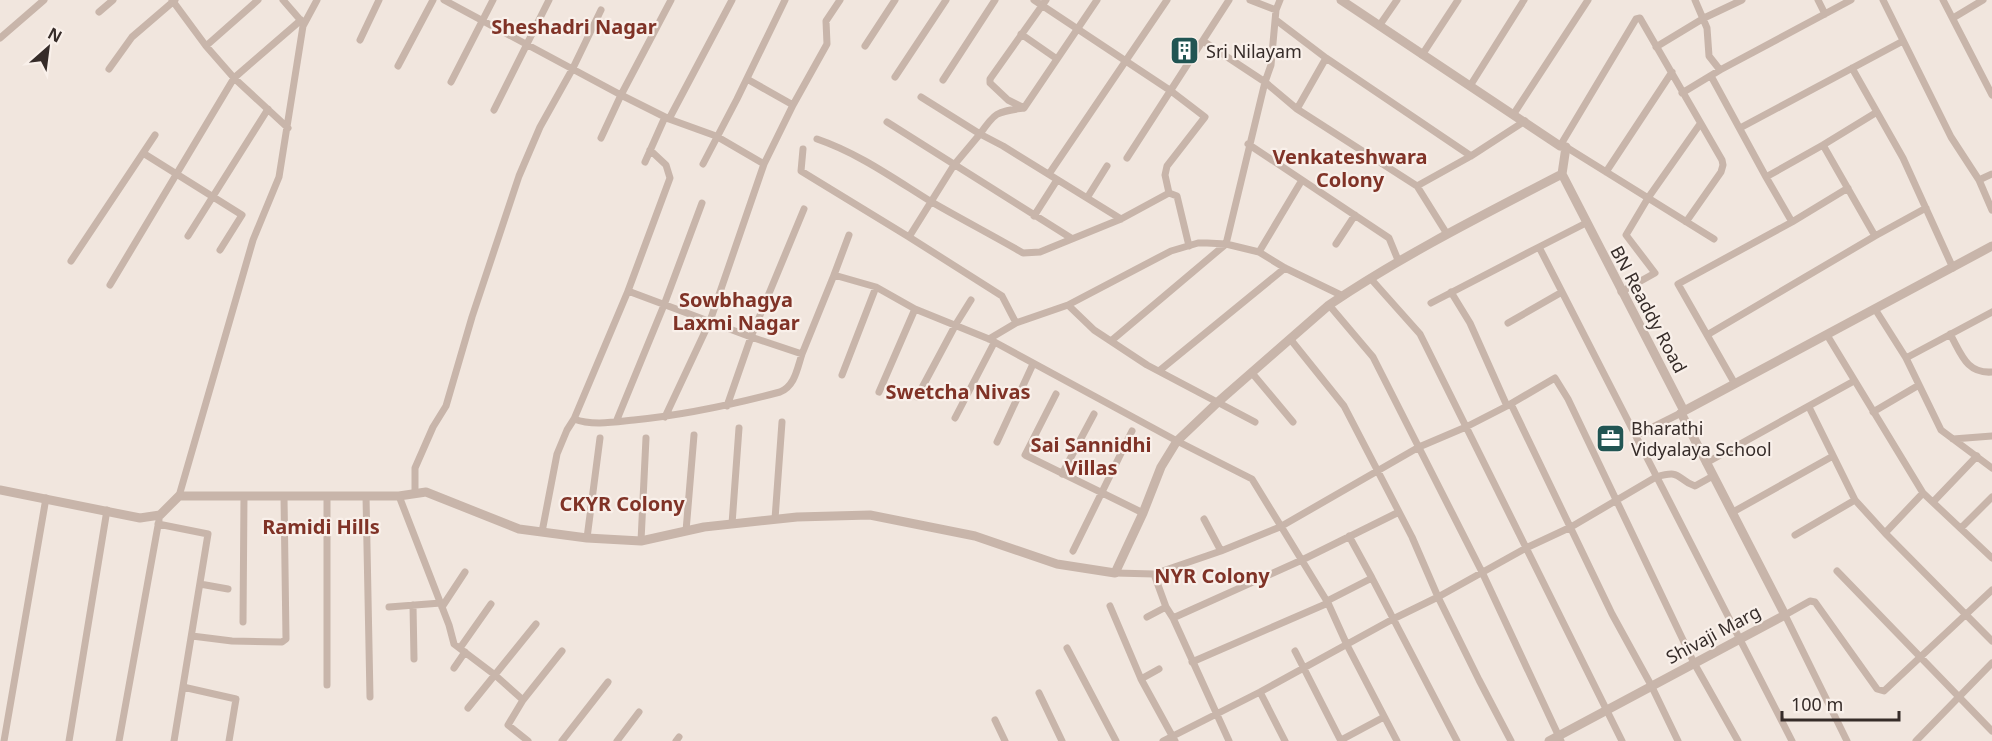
<svg xmlns="http://www.w3.org/2000/svg" width="1992" height="741" font-family="'Noto Sans',sans-serif">
	<style>
		.lines { fill: none; stroke-linecap: round; stroke-linejoin: round }
		.minor { stroke: #c8b5aa; stroke-width: 7 }
		.tertiary { stroke: #c8b5aa; stroke-width: 9 }
		.labels { text-anchor: middle; dominant-baseline: central; stroke-width: 4.5; stroke-linejoin: round; paint-order: stroke }
		.poi-label { font-size: 18px; fill: #362c29; stroke: #f9f0ea; text-anchor: start }
		.street-label { font-size: 18px; fill: #362c29; stroke: #f9f0ea }
		.neighbourhood-label { font-size: 20px; font-weight: bold; fill: #803327; stroke: #f9f0ea }
	</style>
	<rect width="100%" height="100%" fill="#f1e6de"/>
	<g class="lines">
		<path class="minor" d="M172 0 206 46 234 78 288 128
			M283 0 303 23
			M444 0 621 95 669 119 716 136 764 164
			M1034 0 1171 91 1205 117 1167 166 1165 175 1169 193
			M1250 0 1276 10
			M1280 0 1276 10 1271 65 1265 82 1297 109 1417 186 1471 156 1525 121
			M1695 0 1707 28 1709 56 1720 70
			M1818 0 1825 14
			M1883 0 1951 137 1979 180 1992 210
			M1943 0 1992 95
			M99 12 113 0
			M1953 18 1983 0
			M1276 20 1326 58 1471 156
			M1379 26 1397 0
			M1021 34 1057 59
			M0 38 44 0
			M360 40 379 0
			M206 46 258 0
			M865 46 895 0
			M1656 47 1704 18 1742 0
			M1422 55 1458 0
			M398 66 433 0
			M1852 68 1903 158 1953 268
			M109 69 132 37 175 0
			M1711 76 1766 177 1823 145 1877 112
			M895 77 946 0
			M747 79 793 105
			M943 80 995 0
			M451 82 493 0
			M1470 86 1524 0
			M1682 93 1720 70 1851 0
			M921 97 980 134C996 111 997 112 1024 108L1097 0
			M1024 108 1008 100 990 83V79L1046 0
			M1297 109 1326 58
			M494 110 549 0
			M1513 115 1588 0
			M669 119 732 0
			M887 122 1071 238
			M1740 128 1903 41
			M601 138 621 95 671 0
			M817 139C858 153 893 178 930 201 961 219 992 235 1023 253L1040 252 1121 219 1169 193
			M1248 144 1389 238 1398 260
			M1823 145 1875 236
			M1560 146 1633 24 1636 19 1640 18 1722 160 1723 165 1721 172 1686 222
			M1566 147 1714 239
			M803 149 801 171 909 237 954 165 980 134 1003 146 1121 219
			M650 150 666 165 670 178 628 291 574 419C592 426 615 422 634 420 684 415 731 405 780 392 795 386 797 369 802 354
			M143 153 242 215 220 250
			M1127 158 1229 0
			M645 162 665 117
			M703 164 737 99 785 0
			M1606 172 1672 72
			M1049 174 1167 0
			M1766 177 1792 222 1848 188
			M1979 180 1992 174
			M1417 186 1447 234
			M1169 193 1177 196 1189 246
			M1087 198 1107 166
			M1034 216 1057 180
			M1586 223 1539 247 1792 741
			M188 236 268 109
			M909 237 1002 296 1016 323
			M1336 244 1355 215
			M1259 252 1302 180
			M71 261 155 135
			M834 275 849 235
			M1371 279 1420 334 1622 741
			M110 285 234 78 301 20
			M628 291 751 337 802 354 834 275 876 287 915 309 989 339 1177 441 1252 479 1328 603 1347 645 1397 741
			M1621 292 1655 273 1626 235 1648 198 1700 124
			M1431 303 1539 247
			M1068 305 1171 251 1198 243H1207L1226 244 1259 252 1285 268 1343 296
			M1329 305 1373 357 1482 572 1561 741
			M1875 309 1906 358 1941 430 1992 468
			M1508 323 1562 292
			M1950 334C1961 353 1966 374 1992 372
			M1707 335 1875 236 1926 208
			M1827 335 1923 493 1992 558
			M989 339 1016 323 1068 305 1094 330 1147 365 1255 422
			M1291 340 1344 406 1412 537 1438 597 1479 680 1511 741
			M1111 341 1226 244 1265 82 1203 41
			M1906 358 1992 312
			M1159 371 1285 268
			M1252 373 1293 422
			M842 375 876 287
			M1735 384 1678 284 1792 222
			M879 392 915 309
			M1056 394 1025 455 1143 513
			M917 397 956 324 971 300
			M1511 404 1612 614 1651 685 1678 741
			M727 406 751 337 804 209
			M1507 406 1555 378 1568 399 1694 663 1738 741
			M1809 407 1855 500 1885 533 1992 641
			M1873 412 1919 385
			M665 417 710 321 764 164 793 105 827 44 826 21 840 0
			M955 418 994 343
			M616 422 664 305 702 203
			M1637 435 1681 413
			M1953 439 1992 436
			M997 442 1033 364
			M1706 463 1854 381
			M1062 474 1094 414
			M415 493V468L433 427 446 406 472 317 519 176 540 127 573 68 601 10
			M179 496 253 240 279 177 303 26 317 0
			M327 496V685
			M366 496 370 697
			M399 496 449 625 454 644 495 675 523 700 508 725 528 741
			M1933 502 1977 456
			M1733 512 1833 456
			M775 519 782 422
			M1204 519 1221 551
			M158 524 208 534 174 741
			M732 524 739 428
			M1961 528 1992 497
			M686 531 694 435
			M542 532 557 454 567 430 574 419
			M1885 533 1923 493
			M1795 535 1855 500
			M587 538 600 438
			M641 541 646 438
			M1073 551 1132 431
			M1837 571 1992 731
			M1115 573 1154 574 1166 607 1173 618 1229 741
			M1154 574 1221 551 1280 527 1419 447 1466 427 1507 406 1470 323 1451 292
			M1372 578 1457 741
			M200 584 228 589
			M1327 601 1372 578 1349 536
			M413 605 414 659
			M1110 606 1141 679 1175 741
			M389 607 441 603
			M442 607 465 572
			M1147 617 1166 607
			M1173 618 1302 560 1399 512
			M243 622 244 496
			M192 636 232 641 282 642 286 639 284 496
			M460 648 491 604
			M1067 648 1116 741
			M1295 651 1341 741
			M1192 662 1328 603
			M454 668 465 652
			M1141 679 1159 669
			M183 687 236 699 229 741
			M1260 692 1285 741
			M1039 693 1062 741
			M523 700 562 651
			M468 708 536 624
			M995 720 1005 741
			M1341 740 1384 717
			M4 741 46 498
			M69 741 107 510
			M119 741 159 520
			M562 741 608 682
			M617 741 639 712
			M676 741 679 737
			M1163 741 1260 692 1393 619 1438 597 1526 548 1571 527 1656 477C1683 469 1675 479 1695 486L1713 476
			M1847 741 1785 615 1810 601 1815 602 1877 689 1884 691 1992 590
			M1916 741 1992 663"/>
		<path class="tertiary" d="M1341 0 1560 146 1566 147 1562 174 1684 411
			M1684 411 1992 246
			M0 490 140 518 160 515 179 496H399L426 492 519 529 587 538 641 541 704 527 797 517 870 515 975 536 1057 564 1115 573 1143 513 1161 467 1177 441 1218 402 1329 305C1403 255 1483 215 1562 174
			M1549 741 1785 615 1681 413 1684 411"/>
	</g>
	<defs>
		<symbol id="building-square" viewBox="-11 -11 22 22"><rect x="-9" y="-9" width="18" height="18" rx="4" fill="#215553" stroke="#f9f0ea"/><path d="M-4-6H4V6H1V3H-1V6H-4ZM-2.5-4.3h1.7v1.8h-1.7ZM.8-4.3h1.7v1.8H.8ZM-2.5-1h1.7V.8h-1.7ZM.8-1h1.7V.8H.8Z" fill="#fff"/></symbol>
		<symbol id="office-square" viewBox="-11 -11 22 22"><rect x="-9" y="-9" width="18" height="18" rx="4" fill="#215553" stroke="#f9f0ea"/><path d="M-6-3h4V-5.5h4V-3h4V5H-6ZM-1-4.5V-3h2v-1.5ZM-6 0V1H6V0Z" fill="#fff"/></symbol>
	</defs>
	<g fill-rule="evenodd">
		<use href="#building-square" x="1168" y="34" width="33" height="33"/>
		<use href="#office-square" x="1594" y="422" width="33" height="33"/>
	</g>
	<g class="labels">
		<g class="poi-label">
			<text x="1206" y="51">Sri Nilayam</text>
			<text x="1631" y="428">Bharathi<tspan x="1631" dy="21">Vidyalaya School</tspan></text>
		</g>
		<g class="street-label">
			<text transform="translate(1649 309) rotate(62)">BN Readdy Road</text>
			<text transform="translate(1713 634) rotate(-28)">Shivaji Marg</text>
		</g>
		<g class="neighbourhood-label">
			<text x="574" y="26">Sheshadri Nagar</text>
			<text x="1350" y="156">Venkateshwara<tspan x="1350" dy="23">Colony</tspan></text>
			<text x="736" y="299">Sowbhagya<tspan x="736" dy="23">Laxmi Nagar</tspan></text>
			<text x="958" y="391">Swetcha Nivas</text>
			<text x="1091" y="444">Sai Sannidhi<tspan x="1091" dy="23">Villas</tspan></text>
			<text x="622" y="503">CKYR Colony</text>
			<text x="321" y="526">Ramidi Hills</text>
			<text x="1212" y="575">NYR Colony</text>
		</g>
	</g>
	<g transform="translate(48 48) rotate(28)" stroke="#f9f0ea" stroke-width="4.5" paint-order="stroke">
	<path d="M0-4.5L10 22L0 15L-10 22Z" fill="#362c29"/>
	<text y="-9" font-size="16" font-weight="bold" text-anchor="middle" fill="#362c29">N</text>
	</g>
	<path d="M1782 711v9h117v-9" fill="none" stroke="#362c29" stroke-width="3"/>
	<text x="1791" y="711" font-size="18" fill="#362c29" stroke="#f9f0ea" stroke-width="4.5" paint-order="stroke">100 m</text>
</svg>
